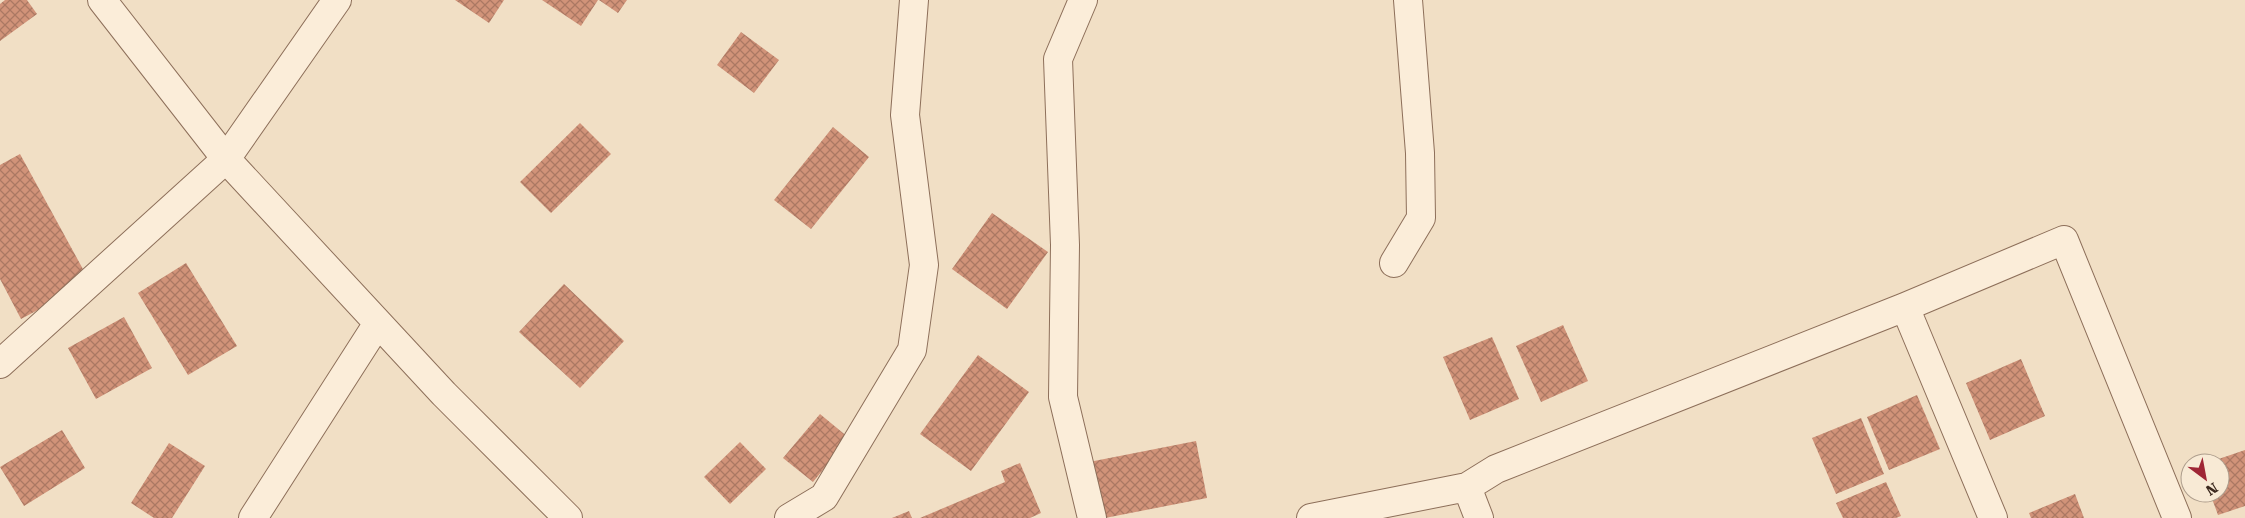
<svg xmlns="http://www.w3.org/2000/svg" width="2245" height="518" font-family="'Roboto Serif',serif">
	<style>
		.building { fill: url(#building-cross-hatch) }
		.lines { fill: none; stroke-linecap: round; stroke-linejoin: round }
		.minor-casing { stroke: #8d6f5a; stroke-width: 30 }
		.minor { stroke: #fbedd9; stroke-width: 28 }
	</style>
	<defs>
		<pattern id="building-cross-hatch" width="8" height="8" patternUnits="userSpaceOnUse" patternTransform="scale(1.25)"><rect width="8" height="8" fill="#d19379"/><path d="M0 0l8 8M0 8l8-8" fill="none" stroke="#ab7863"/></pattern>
	</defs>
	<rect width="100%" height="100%" fill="#f1dfc5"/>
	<path class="building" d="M5 0H27L37 14 0 41V4Z
		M455 0H504L489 23Z
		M542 0H598L581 26Z
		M599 0H627L618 13Z
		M741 32 779 60 754 93 717 65Z
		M580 123 611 154 551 213 520 182Z
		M833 127 869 157 811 229 774 200Z
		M20 154 90 282 21 319 0 279V165Z
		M992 213 1048 252 1007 309 952 269Z
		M186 263 237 346 188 375 138 293Z
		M564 284 624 341 580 388 519 332Z
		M124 317 152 368 96 399 68 348Z
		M1563 325 1588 381 1541 402 1516 346Z
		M1492 337 1519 399 1470 420 1443 357Z
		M978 355 1029 392 971 471 920 434Z
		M2021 359 2045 416 1990 440 1966 383Z
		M1917 395 1940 449 1889 470 1867 417Z
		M820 414 849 438 813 482 783 458Z
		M1861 418 1884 474 1836 494 1812 438Z
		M62 430 85 468 24 506 0 467Z
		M1196 441 1207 498 1105 518 1089 462Z
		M740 442 766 469 730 504 704 477Z
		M169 443 205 466 172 518H154L131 503Z
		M2245 450V506L2218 515 2210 493H2220V463H2207Z
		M1020 463 1041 513 1030 518H920L1005 482 1001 471Z
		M1886 482 1901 516 1896 518H1843L1836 503Z
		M2075 494 2084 518H2031L2029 513Z
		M909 511 912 518H892Z"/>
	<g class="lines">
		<defs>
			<path id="minor" d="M102 0 226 159 444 394 568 518
				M1083 0 1058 59 1065 245 1063 397 1092 518
				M1394 263 1421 218 1420 153 1408 0
				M1905 307 1993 518
				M0 364 226 159 337 0
				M1467 487 1479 518
				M253 518 378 323
				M789 518 824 497 912 350 924 265 905 115 914 0
				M1311 518 1467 487 1496 469 1905 307 2064 240 2177 518"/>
		</defs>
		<use href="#minor" class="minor-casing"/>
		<use href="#minor" class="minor"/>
	</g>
	<g transform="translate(2205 478) rotate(148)"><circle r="24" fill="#f8ead5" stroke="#ad9d8c"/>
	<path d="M0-4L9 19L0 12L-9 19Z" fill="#9f2635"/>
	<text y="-8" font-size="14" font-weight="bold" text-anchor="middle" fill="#3c291e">N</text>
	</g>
</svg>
